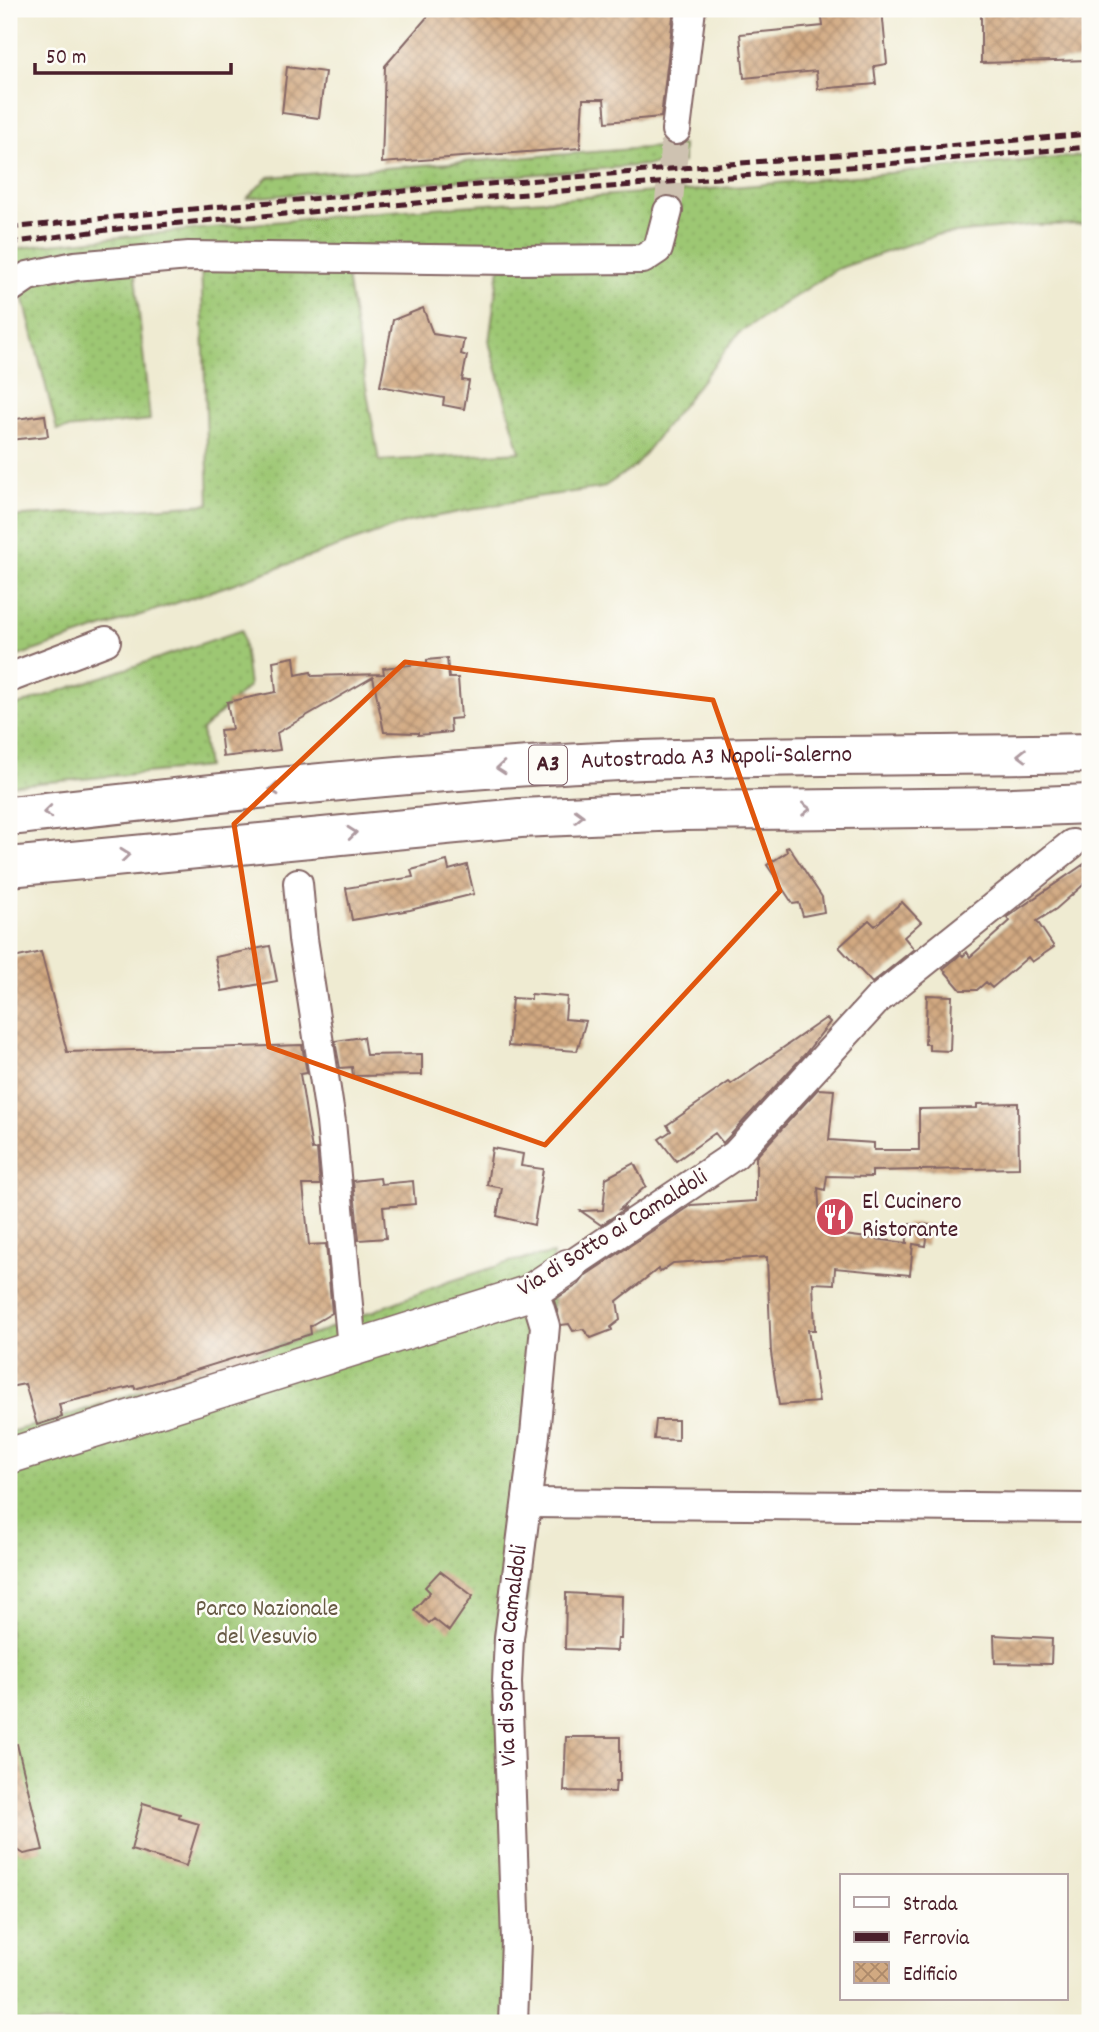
<svg xmlns="http://www.w3.org/2000/svg" width="1099" height="2032" font-family="Dekko,sans-serif">
	<style>
		.grass { fill: url(#grass-dots); stroke: #74734f; stroke-width: 2 }
		.building { fill: url(#building-cross-hatch) }
		.lines { fill: none; stroke-linecap: round; stroke-linejoin: round }
		.minor-tunnel { stroke: #cec2b1; stroke-width: 28; stroke-dasharray: 28 14; stroke-linecap: butt }
		.minor-casing { stroke: #846665; stroke-width: 32 }
		.tertiary-casing { stroke: #846665; stroke-width: 38 }
		.motorway-casing { stroke: #846665; stroke-width: 42 }
		.minor { stroke: #fff; stroke-width: 28 }
		.tertiary { stroke: #fff; stroke-width: 35 }
		.motorway { stroke: #fff; stroke-width: 38 }
		.rail { stroke: #4a1f2b; stroke-width: 5; stroke-dasharray: 10 5; stroke-linecap: butt }
		.oneway { stroke: #ae9aa0 }
		.marked { fill: none; stroke: #e0560e; stroke-width: 5; stroke-linejoin: round }
		.labels { text-anchor: middle; dominant-baseline: central; stroke-width: 5; stroke-linejoin: round; paint-order: stroke }
		.shield { fill: #fdfcf7; stroke: #806168; stroke-width: 2 }
		.shield-label { font-size: 23px; font-weight: bold; fill: #4a1f2b }
		.street-label { font-size: 24px; fill: #4a1f2b; stroke: #fdfcf7 }
		.poi-label { font-size: 24px; fill: #4a1f2b; stroke: #fdfcf7; text-anchor: start }
		.park-label { font-size: 24px; fill: #675a44; stroke: #fdfcf7 }
	</style>
	<defs>
		<pattern id="grass-dots" width="8" height="8" patternUnits="userSpaceOnUse" patternTransform="scale(1.75)"><rect width="8" height="8" fill="#9dc773"/><path d="M2 2h.1M6 6h.1" fill="none" stroke="#89aa64" stroke-width="1.8" stroke-linecap="round"/></pattern>
		<pattern id="building-cross-hatch" width="8" height="8" patternUnits="userSpaceOnUse" patternTransform="scale(1.75)"><rect width="8" height="8" fill="#d1a981"/><path d="M0 0l8 8M0 8l8-8" fill="none" stroke="#ac896a"/></pattern>
	</defs>
	<rect width="100%" height="100%" fill="#fdfcf7"/>
	<filter id="ink" filterUnits="userSpaceOnUse"><feTurbulence type="fractalNoise" baseFrequency=".0143" numOctaves="2"/><feDisplacementMap in="SourceGraphic" scale="14" xChannelSelector="R" yChannelSelector="G"/><feConvolveMatrix kernelMatrix="1 2 1 2 8 2 1 2 1" color-interpolation-filters="sRGB"/></filter>
	<filter id="wash" filterUnits="userSpaceOnUse"><feTurbulence type="fractalNoise" baseFrequency=".00686" numOctaves="4" result="noise"/><feDisplacementMap in="SourceGraphic" scale="28" xChannelSelector="R" yChannelSelector="G"/><feGaussianBlur stdDeviation="1.57" result="paint"/><feColorMatrix in="noise" values="0 0 0 0 0 0 0 0 0 0 0 0 0 0 0 0 0 1.4 0 .05"/><feComposite in="paint" operator="in"/></filter>
	<g filter="url(#wash)">
		<rect width="100%" height="100%" fill="#efebd2"/>
		<path class="grass" d="M683 145V162L247 198 268 177Z
			M1090 155V224L1034 225 936 235 837 269 739 333 634 467 602 488 536 497 408 522 227 586 9 659V517L209 504 201 263 344 260 379 461 520 452 489 342 499 268 667 242 677 192Z
			M668 191 658 241 640 253 189 248 9 264V250L40 245 364 213Z
			M134 265 150 420 57 430 20 284Z
			M242 630 249 686 202 730 207 767 9 786V708Z
			M553 1254V1304L532 1513 523 1675 519 1796 524 2023H9V1432L54 1420 317 1333 448 1282 513 1261Z"/>
		<g id="blocks">
			<path class="building" d="M434 9H674L661 117 606 122 604 99H583L580 148 382 163 385 66Z
				M840 9H882L887 64 874 66 876 84 818 89 816 71 744 78 740 34 823 26 821 10Z
				M981 9H1090V60L981 63Z
				M287 67 325 72 319 118 282 113Z
				M423 308 433 334 464 339 461 354 467 356 462 380 469 381 464 409 443 405 444 398 380 386 393 320Z
				M45 415 48 436 9 440V420Z
				M294 657 296 675 311 672 312 676 384 674 383 668 427 663V660L447 658 449 678H458L461 718 450 719 451 732 418 735V733L384 732 373 677 277 733 280 750 223 757 220 730 232 729 227 702 276 692 273 661Z
				M789 847 822 897 824 912 803 916 799 903 793 904 767 865 787 852 786 848Z
				M1090 860V879L1056 909 1037 921 1054 947 1032 962 1028 957 992 988 986 982 977 990H961L943 969 961 954 963 956 967 952 970 957 1010 921 1007 917Z
				M447 861 449 870 467 865 474 894 410 910 352 920 346 888 413 877 411 870Z
				M902 902 921 922 904 937 914 949 872 983 839 947 869 920 875 926Z
				M270 946 277 981 222 991 215 957Z
				M41 952 67 1052 302 1045 307 1073 300 1074 312 1150 317 1149 320 1185H303L309 1245 326 1244 332 1313 310 1326 311 1334 135 1389 134 1386 59 1404 62 1417 37 1425 25 1384 9 1387V959Z
				M531 994 567 997 565 1019 586 1021 577 1051 508 1046 512 998 531 999Z
				M927 995 952 996 950 1051 929 1050V1044H925Z
				M826 1018 830 1022 805 1054 724 1142 723 1143 715 1133 676 1161 659 1139 671 1131 667 1125 729 1082 731 1084Z
				M363 1037 366 1055 422 1054V1075L353 1076 352 1067 340 1068 335 1041Z
				M818 1089 834 1090 829 1140 874 1143V1150H919V1109L977 1108V1104L1018 1103 1019 1168 872 1171V1177L827 1176 825 1190 818 1188 821 1232 907 1243 906 1224 929 1225 926 1246 913 1244 910 1275 835 1268 834 1284 813 1283 815 1330H808L819 1402 779 1405 771 1353 767 1257 673 1263 660 1272 658 1269 617 1301 620 1320 611 1327 612 1330 591 1338 583 1329 573 1331 569 1324 561 1325 554 1300 579 1284 586 1275 691 1205 756 1201V1157Z
				M492 1148 523 1154 521 1166 543 1169 534 1225 497 1216 502 1188 487 1185Z
				M634 1163 646 1186 620 1209 626 1208 601 1225 581 1211 603 1210 606 1178Z
				M380 1178 381 1184 413 1181 415 1204 383 1207 386 1238 359 1240 353 1181Z
				M656 1420H678V1440L654 1439Z
				M440 1571 473 1596 449 1631 434 1619 429 1623 414 1610 430 1592 425 1587Z
				M566 1593 622 1596 621 1639H618L617 1651 565 1649Z
				M994 1635 1052 1638 1051 1664 995 1663Z
				M566 1737H620V1781H616L615 1792 564 1791Z
				M17 1744 43 1850 24 1854 13 1847 9 1832V1745Z
				M143 1803 180 1814 179 1818 199 1824 186 1866 131 1850Z"/>
		</g>
	</g>
	<g filter="url(#ink)">
		<use href="#blocks" fill-opacity="0" stroke="#846665" stroke-width="2"/>
		<g class="lines">
			<path class="minor-tunnel" d="M668 211 676 130"/>
			<defs>
				<g id="minor">
					<path d="M676 130 691 9"/>
					<path d="M9 289 28 276 75 266 189 256 512 260 643 259 658 249 668 211"/>
					<path d="M9 678 106 641"/>
					<path d="M298 883 303 939 331 1122 352 1348"/>
					<path d="M568 1267 735 1155 877 1000 1072 844"/>
					<path d="M527 1503 1090 1508"/>
					<path id="s1" d="M513 2023 516 1940 507 1682 509 1638 535 1435 545 1326 539 1306 529 1293"/>
				</g>
				<path id="tertiary" d="M9 1456 529 1293 568 1267"/>
				<g id="motorway">
					<path id="s2" d="M9 816C182 797 356 777 529 766 716 753 903 757 1090 753"/>
					<path d="M9 867 520 818 681 811 1012 807 1090 804"/>
				</g>
			</defs>
			<use href="#minor" class="minor-casing"/>
			<use href="#tertiary" class="tertiary-casing"/>
			<use href="#motorway" class="motorway-casing"/>
			<use href="#minor" class="minor"/>
			<use href="#tertiary" class="tertiary"/>
			<use href="#motorway" class="motorway"/>
			<path class="rail" d="M9 228 213 207 1090 134
				M9 243 107 230 213 220 1090 147"/>
		</g>
		<defs><path id="oneway-chevron" d="M-2-3.5L2.5 0L-2 3.5" fill="none" stroke-width="1.6" stroke-linecap="round" stroke-linejoin="round" transform="scale(1.75)"/></defs>
		<g class="oneway">
			<use href="#oneway-chevron" transform="translate(1022 755) rotate(179)"/>
			<use href="#oneway-chevron" transform="translate(501 768) rotate(175)"/>
			<use href="#oneway-chevron" transform="translate(274 789) rotate(175)"/>
			<use href="#oneway-chevron" transform="translate(806 809) rotate(-1)"/>
			<use href="#oneway-chevron" transform="translate(48 812) rotate(174)"/>
			<use href="#oneway-chevron" transform="translate(579 816) rotate(-2)"/>
			<use href="#oneway-chevron" transform="translate(352 833) rotate(-6)"/>
			<use href="#oneway-chevron" transform="translate(125 855) rotate(-6)"/>
		</g>
	</g>
	<path class="marked" d="M405 662 713 700 780 891 545 1145 269 1047 234 824Z"/>
	<defs>
		<symbol id="restaurant-disc" viewBox="-11 -11 22 22"><circle r="9.5" fill="#d1495b" stroke="#fdfcf7"/><path d="M-5-6h1v4h1v-4h1v4h1v-4h1v5L-1.5 .5V6h-2V.5L-5-1ZM5-6V6H3V1.5H1.5Q1.5-4 5-6Z" fill="#fff"/></symbol>
	</defs>
	<g fill-rule="evenodd">
		<use href="#restaurant-disc" x="813" y="1195" width="44" height="44"/>
	</g>
	<g class="labels">
		<rect class="shield" x="529" y="745.5" width="38" height="39" rx="5"/>
		<g class="shield-label">
			<text x="548" y="765">A3</text>
		</g>
		<g class="street-label">
			<text stroke="none"><textPath href="#s2" startOffset="710">Autostrada A3 Napoli-Salerno</textPath></text>
			<text transform="translate(613 1234) rotate(-32)">Via di Sotto ai Camaldoli</text>
			<text stroke="none"><textPath href="#s1" startOffset="368">Via di Sopra ai Camaldoli</textPath></text>
		</g>
		<g class="poi-label">
			<text x="862" y="1203">El Cucinero<tspan x="862" dy="28">Ristorante</tspan></text>
		</g>
		<g class="park-label">
			<text x="267" y="1610">Parco Nazionale<tspan x="267" dy="28">del Vesuvio</tspan></text>
		</g>
	</g>
	<rect width="1099" height="2032" fill="none" stroke="#fdfcf7" stroke-width="35"/>
	<rect x="840" y="1874" width="228" height="126" fill="#fdfcf7" stroke="#b5a4a5" stroke-width="2"/>
	<rect x="854" y="1897" width="35" height="10" fill="#ffffff" stroke="#b5a4a5" stroke-width="2"/>
	<text x="903" y="1910" font-size="21" fill="#4a1f2b">Strada</text>
	<rect x="854" y="1932" width="35" height="10" fill="#4a1f2b" stroke="#b5a4a5" stroke-width="2"/>
	<text x="903" y="1944" font-size="21" fill="#4a1f2b">Ferrovia</text>
	<rect x="854" y="1962" width="35" height="21" fill="url(#building-cross-hatch)" stroke="#b5a4a5" stroke-width="2"/>
	<text x="903" y="1980" font-size="21" fill="#4a1f2b">Edificio</text>
	<path d="M35 63v10h196v-10" fill="none" stroke="#4a1f2b" stroke-width="3.5"/>
	<text x="46" y="63" font-size="21" fill="#4a1f2b" stroke="#fdfcf7" stroke-width="5" paint-order="stroke">50 m</text>
</svg>
